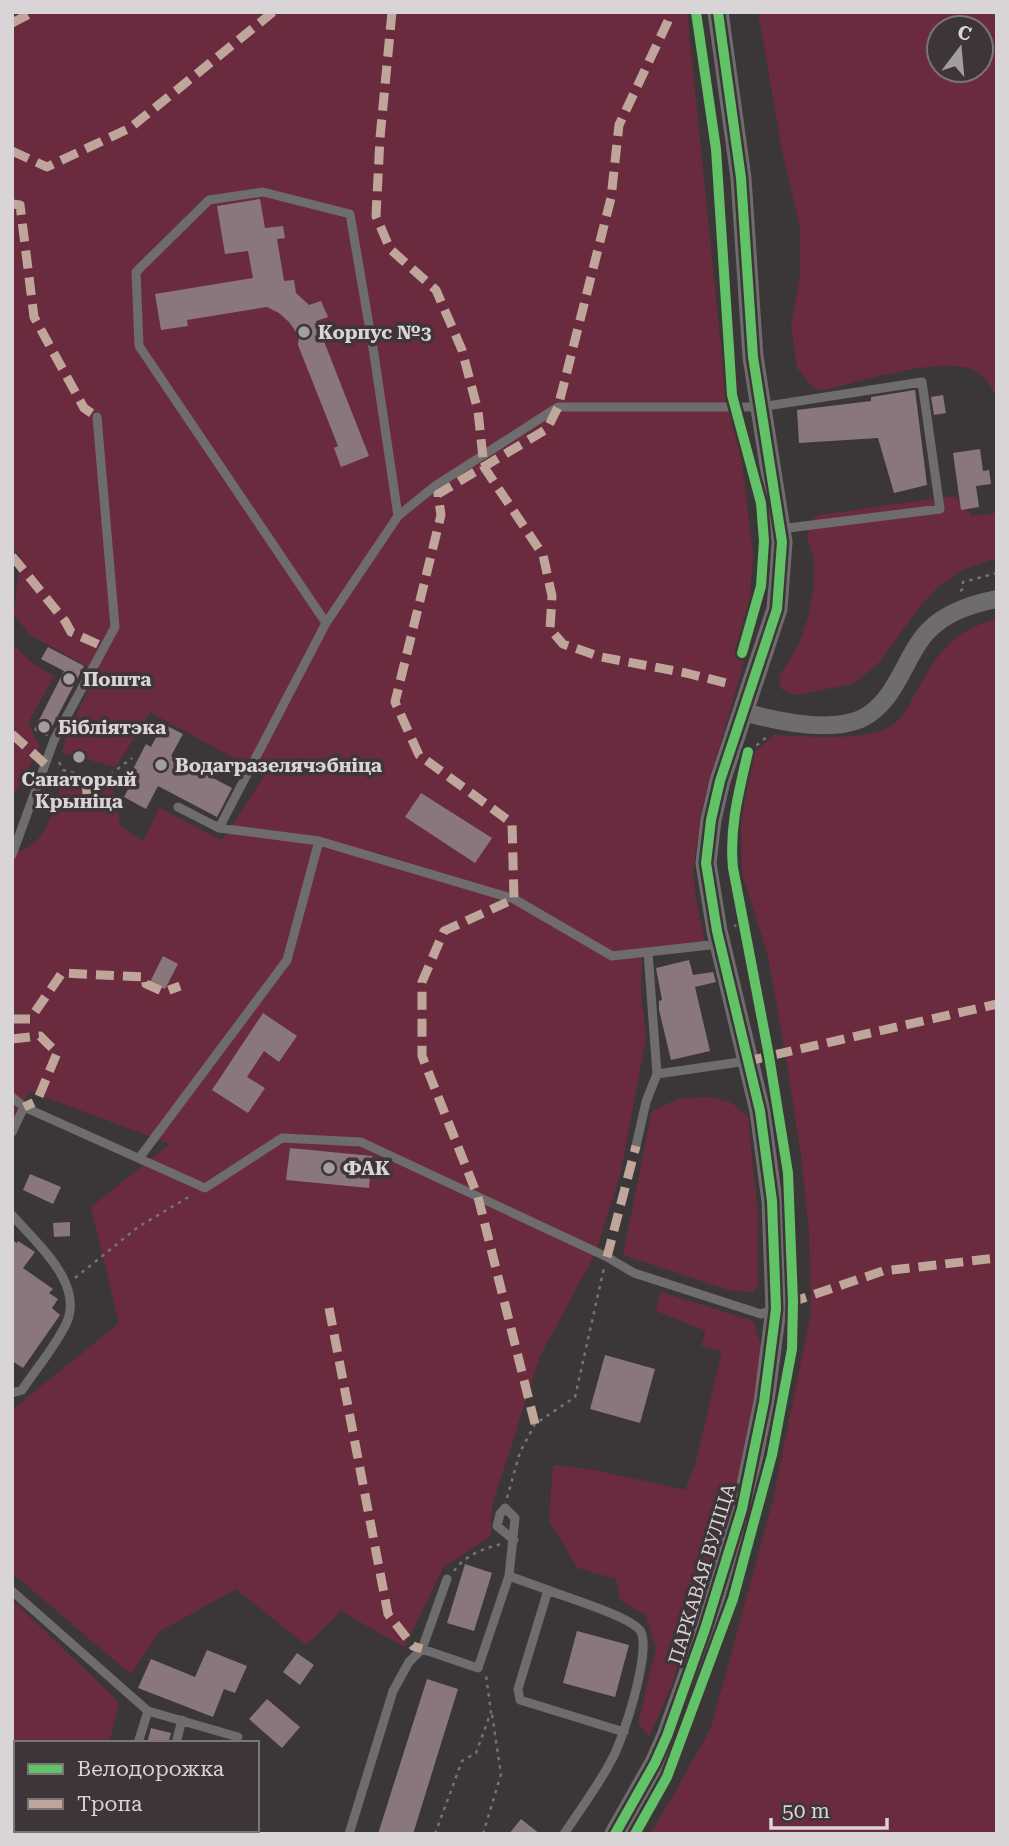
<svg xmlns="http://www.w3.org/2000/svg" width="1009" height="1846" font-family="'Roboto Serif',serif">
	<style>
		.green { fill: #6b2b3f; fill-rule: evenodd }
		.building { fill: #8a777c }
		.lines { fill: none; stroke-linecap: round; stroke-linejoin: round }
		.path { stroke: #747273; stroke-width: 2.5; stroke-dasharray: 3.5 5; stroke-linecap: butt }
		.service { stroke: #6e6c6c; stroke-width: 9 }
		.minor { stroke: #6e6c6c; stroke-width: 18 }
		.tertiary { stroke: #6e6c6c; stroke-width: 21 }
		.quiet { stroke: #c0a59a; stroke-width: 9; stroke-dasharray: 18 9; stroke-linecap: butt }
		.cycleway-casing { stroke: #3d3537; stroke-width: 15 }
		.cycleway { stroke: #61c268; stroke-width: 10 }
		.poi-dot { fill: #a29d9e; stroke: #3d3537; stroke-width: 2.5 }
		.labels { text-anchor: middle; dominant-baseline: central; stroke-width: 7; stroke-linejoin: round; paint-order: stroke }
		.poi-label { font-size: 19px; font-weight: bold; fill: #d9d4d5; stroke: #3d3537; text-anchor: start }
		.street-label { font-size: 19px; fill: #d9d4d5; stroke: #3d3537 }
	</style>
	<rect width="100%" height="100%" fill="#3b3738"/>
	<path class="green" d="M12 12H687L726 396 739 438 753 555 745 659 704 800 693 868 696 900 705 942 642 949 641 995 646 1038 621 1171 596 1252 540 1356 492 1506 491 1536 443 1568 404 1647 341 1611 306 1645 236 1589 159 1632 131 1674 12 1573V1410L119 1323 91 1207 170 1144 29 1091 12 1124V852C47 851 54 804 63 779L113 788 121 827 143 841 159 808 222 840 265 775 150 712 116 767 62 753 66 736 97 672 30 635 14 615 20 555 12 550Z
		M758 12H997V397C991 387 984 373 972 369 933 357 861 382 820 391L813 387 797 368 791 326 800 276V227L783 155ZM939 28H981V70H939Z
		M954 496 963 503 971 516 997 513V558L964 569 940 585 920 606 877 665 853 684 795 695 781 689 779 676C786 665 794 654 799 643 811 615 822 566 807 539L811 520 819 515Z
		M997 619V1834H649L662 1815 711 1728 773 1500 811 1312 809 1231 801 1156 788 1070 768 956 742 873 741 806 755 752 774 735C803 736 866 742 891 726 903 719 910 703 916 692 937 654 953 630 997 619Z
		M12 643 31 662 54 676 28 723 40 747 12 798Z
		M709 1097 732 1103 748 1117 758 1216V1283L754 1292 731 1291 623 1255 652 1111 678 1099Z
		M661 1292 753 1321 762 1349 758 1387 733 1510 693 1611 673 1682 649 1737 638 1723 656 1648 646 1615 620 1600 616 1579 578 1568 549 1521 553 1465 595 1470 685 1490 695 1466 722 1351 701 1346 706 1331 656 1311Z
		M12 1600 119 1702 109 1743H16V1830H87L86 1834H12Z"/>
	<path class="building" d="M260 199 265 228 283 226 285 238 277 239 284 281 294 280 296 293 309 305 321 301 328 317 316 321 369 456 341 467 334 448 338 446 298 345 299 336 289 322 279 313 267 307 187 320 188 326 161 330 155 294 253 278 248 251 225 254 217 206Z
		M915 390 927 485 894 493 878 438 799 443 797 410 871 401V397Z
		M943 395 946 413 934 415 931 397Z
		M980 449 983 471 989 470 991 484 976 486 979 507 961 510 953 453Z
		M48 647 84 666 47 736 34 730 64 671 41 659Z
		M163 724 183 734 171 756 232 788 217 817 158 786 146 809 124 797 135 776 131 773 146 744 151 747Z
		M421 793 492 838 475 863 405 817Z
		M163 956 178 964 165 989 150 982Z
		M689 960 693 975 713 972 716 982 695 987 710 1051 671 1060 659 1010V1001L662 1000 656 968Z
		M263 1013 297 1036 279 1062 264 1051 247 1077 265 1088 248 1113 212 1090Z
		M290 1148 372 1156 369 1188 286 1180Z
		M30 1174 61 1187 53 1204 23 1190Z
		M70 1222V1236L54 1237 53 1223Z
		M12 1240 17 1243 18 1241 35 1252 23 1268 53 1289 49 1293 58 1299 52 1308 60 1315 23 1368 12 1361Z
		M605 1355 655 1369 640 1423 590 1409Z
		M465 1564 492 1573 474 1631 447 1623Z
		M577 1631 629 1645 615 1697 563 1683Z
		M207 1650 247 1666 235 1693 224 1689 213 1717 138 1688 151 1659 195 1677Z
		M297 1653 314 1665 300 1685 283 1672Z
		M427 1679 458 1689 413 1834H378Z
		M267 1699 300 1727 282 1748 249 1719Z
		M151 1728 171 1733 168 1743H147Z
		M521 1819 540 1834H509Z"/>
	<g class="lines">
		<path class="path" d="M960 591 963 589V582L997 573
			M750 751 769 735
			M59 762 63 770 103 780 132 758
			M734 926 743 924
			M75 1278 138 1227 192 1195
			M507 1498 520 1452 535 1424 575 1397 604 1268
			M454 1571C465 1555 483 1549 501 1544
			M435 1834 462 1761 476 1753 491 1712 486 1675
			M483 1834 501 1774 492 1714"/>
		<path class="service" d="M398 516 435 486 558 407H760L922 382 940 509 780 529
			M178 807 219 828 319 841 514 899 612 956 719 944
			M219 828 326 623 398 516 374 354 350 214 263 192 209 200 136 272 139 346 326 623
			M12 855 54 740 115 627 97 417
			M648 952 657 1074 747 1061
			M12 1097 24 1107 205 1188 282 1138 361 1142 607 1257 634 1273 761 1314 774 1309
			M12 1132 24 1107
			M636 1146 646 1102 657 1074
			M140 1157 287 960 319 841
			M12 1215C36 1243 87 1285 65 1326 54 1348 36 1369 22 1390L12 1393
			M509 1576 515 1518 505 1508 500 1514 497 1526 514 1540
			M548 1590C567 1598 633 1617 641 1632 651 1652 623 1741 611 1761 598 1786 580 1810 564 1834
			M12 1591 148 1711 138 1743
			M422 1649 447 1579
			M148 1711 238 1737
			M176 1743 182 1720
			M110 1834 111 1830
			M233 1834 234 1830
			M349 1834 393 1691 409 1662 422 1649 478 1668 509 1576 548 1590 518 1689 520 1700 624 1732"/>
		<path class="minor" d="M744 712C776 721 828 733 861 719 894 703 902 665 922 638 939 615 970 604 997 599"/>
		<path class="tertiary" d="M615 1834 655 1763 667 1736 705 1629 742 1509 764 1402 776 1309 772 1201 760 1111 717 931 706 863 711 820 720 781 777 609 782 542 753 357 741 178 718 12"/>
		<path class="quiet" d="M392 12 380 138 376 216 390 249 436 290 462 350 478 411 484 467 543 555 552 596 550 629 563 644 601 657 686 673 734 685
			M12 23 33 12
			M12 151 47 167 130 128 273 12
			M12 204 20 205 34 317 84 408 97 417
			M12 556 65 621 71 632 104 647
			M12 734 45 764
			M86 776 87 794
			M12 1019H30L62 973 145 977 146 984 164 992 180 986
			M12 1039 40 1036 57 1053 37 1101 24 1107
			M748 1061 997 1004
			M607 1257 636 1146
			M789 1303 883 1271 997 1258
			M329 1308 388 1614 413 1646 422 1649
			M535 1424 478 1197 422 1056V982L444 931 514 899 512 823 419 755 395 702 441 515 438 494 547 429 558 407 611 198 619 125 668 21 670 12"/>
		<defs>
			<path id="cycleway" d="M696 12 716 149 732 395 761 503 764 541 761 586 742 653
				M615 1834 655 1763 667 1736 705 1629 742 1509 764 1402 776 1309 772 1201 760 1111 717 931 706 863 711 820 720 781 777 609 782 542 753 357 741 178 718 12
				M635 1834 667 1777 733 1599 772 1455 792 1349 793 1302 788 1173 769 1056 733 868C729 828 739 791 748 752"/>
		</defs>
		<use href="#cycleway" class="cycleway-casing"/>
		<use href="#cycleway" class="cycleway"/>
	</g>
	<g class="poi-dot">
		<circle cx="304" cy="332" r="7"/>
		<circle cx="69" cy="679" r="7"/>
		<circle cx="44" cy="727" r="7"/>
		<circle cx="79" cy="757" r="7"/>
		<circle cx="161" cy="765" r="7"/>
		<circle cx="329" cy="1168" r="7"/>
	</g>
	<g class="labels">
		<g class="poi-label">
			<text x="318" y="332">Корпус №3</text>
			<text x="83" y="679">Пошта</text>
			<text x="58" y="727">Бібліятэка</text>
			<text x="175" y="765">Водагразелячэбніца</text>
			<text x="79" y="779" text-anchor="middle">Санаторый<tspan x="79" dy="22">Крыніца</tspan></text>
			<text x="343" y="1168">ФАК</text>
		</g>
		<g class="street-label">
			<text transform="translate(702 1574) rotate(-73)">ПАРКАВАЯ ВУЛІЦА</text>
		</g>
	</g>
	<rect width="1009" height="1846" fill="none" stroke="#d9d4d5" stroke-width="28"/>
	<rect x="14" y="1741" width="245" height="91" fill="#3d3537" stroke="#7b7576" stroke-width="2"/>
	<rect x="28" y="1764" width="35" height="10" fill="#61c268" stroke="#7b7576" stroke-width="2"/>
	<text x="77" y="1776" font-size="21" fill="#d9d4d5">Велодорожка</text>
	<rect x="28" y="1799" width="35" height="10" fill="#c0a59a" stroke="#7b7576" stroke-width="2"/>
	<text x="77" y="1811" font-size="21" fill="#d9d4d5">Тропа</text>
	<g transform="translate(960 49) rotate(16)"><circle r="33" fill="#3d3537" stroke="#7b7576" stroke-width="2"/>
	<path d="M0-5L12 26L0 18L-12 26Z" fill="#a29d9e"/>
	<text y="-10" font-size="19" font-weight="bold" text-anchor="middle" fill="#d9d4d5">С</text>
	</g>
	<path d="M771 1818v10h116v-10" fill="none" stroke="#d9d4d5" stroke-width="3.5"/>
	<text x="782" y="1818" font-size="21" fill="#d9d4d5" stroke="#3d3537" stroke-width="5" paint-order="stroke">50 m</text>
</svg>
